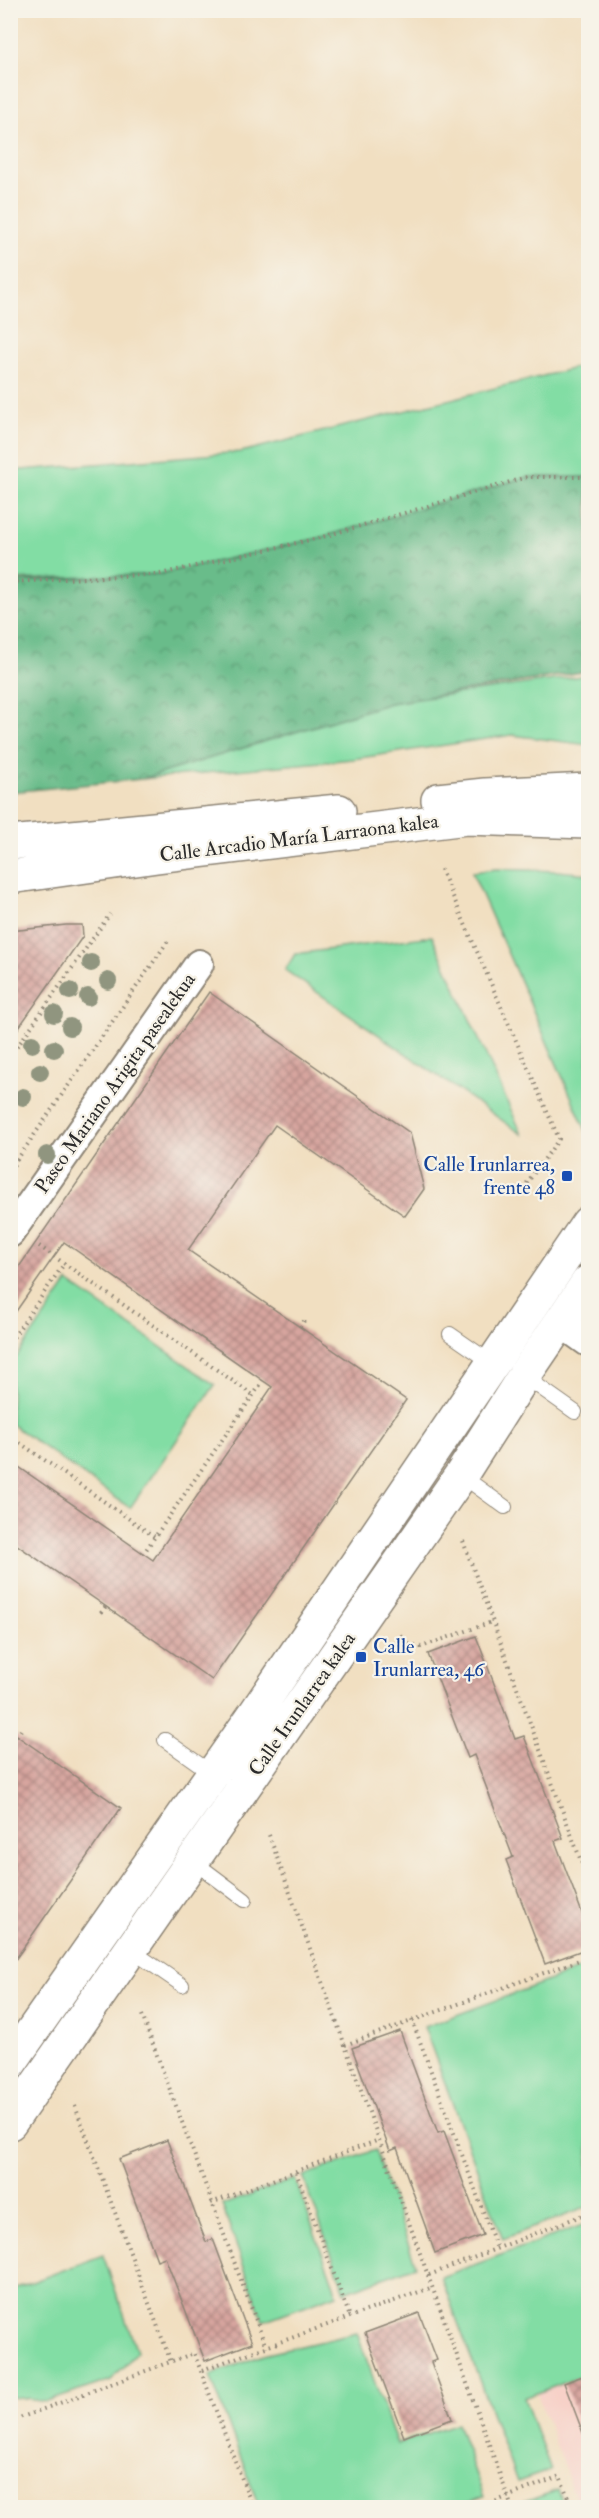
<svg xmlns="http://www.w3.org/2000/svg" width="599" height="2518" font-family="'IM FELL Double Pica',serif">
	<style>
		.built { fill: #f7d1c8 }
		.grass { fill: #82dda4; stroke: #568468; stroke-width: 1.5 }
		.forest { fill: url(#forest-crowns); stroke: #4a745a; stroke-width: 1.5 }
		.building { fill: url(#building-cross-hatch) }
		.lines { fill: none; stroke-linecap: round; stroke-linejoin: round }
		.lane-casing { stroke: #8e8576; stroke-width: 16 }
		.street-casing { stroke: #8e8576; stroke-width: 32 }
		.secondary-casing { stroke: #8e8576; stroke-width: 36 }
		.path { stroke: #8e8576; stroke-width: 4; stroke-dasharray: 1.5 4.5; stroke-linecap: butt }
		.lane { stroke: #fff; stroke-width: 14 }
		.street { stroke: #fff; stroke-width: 28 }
		.secondary { stroke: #fff; stroke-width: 33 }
		.tree { fill: #90957f }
		.transit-dot { fill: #1a4fb4; stroke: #f7f3e8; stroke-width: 2 }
		.labels { text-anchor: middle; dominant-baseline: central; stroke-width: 4.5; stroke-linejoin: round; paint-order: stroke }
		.street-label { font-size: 20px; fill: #2b2b2b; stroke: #f7f3e8 }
		.transit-label { font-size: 20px; fill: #164399; stroke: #f7f3e8; text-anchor: end }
	</style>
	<defs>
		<pattern id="forest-crowns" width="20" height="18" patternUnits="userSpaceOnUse" patternTransform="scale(1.5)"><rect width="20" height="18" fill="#69bc8a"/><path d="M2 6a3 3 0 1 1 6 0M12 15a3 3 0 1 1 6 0" fill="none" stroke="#579971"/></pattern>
		<pattern id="building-cross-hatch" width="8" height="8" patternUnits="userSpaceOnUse" patternTransform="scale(1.5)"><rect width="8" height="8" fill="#d7a59f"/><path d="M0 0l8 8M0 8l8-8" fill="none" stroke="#af8782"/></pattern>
	</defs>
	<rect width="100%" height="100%" fill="#f7f3e8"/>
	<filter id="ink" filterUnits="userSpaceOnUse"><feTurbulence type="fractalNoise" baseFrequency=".0167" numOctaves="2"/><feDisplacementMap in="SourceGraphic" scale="12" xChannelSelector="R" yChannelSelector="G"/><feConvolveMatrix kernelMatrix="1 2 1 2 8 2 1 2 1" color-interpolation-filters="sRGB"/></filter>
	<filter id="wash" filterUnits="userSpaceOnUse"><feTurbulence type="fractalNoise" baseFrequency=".008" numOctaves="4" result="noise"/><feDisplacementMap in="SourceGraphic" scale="24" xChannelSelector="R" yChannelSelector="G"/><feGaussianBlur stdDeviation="1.35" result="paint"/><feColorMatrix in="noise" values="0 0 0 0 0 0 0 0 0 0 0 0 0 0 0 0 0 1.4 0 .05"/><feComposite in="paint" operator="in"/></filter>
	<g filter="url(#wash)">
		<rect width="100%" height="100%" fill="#f1dfc1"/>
		<path class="built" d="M588 2374V2507H579L537 2393Z"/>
		<path class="grass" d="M579 367 588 371V477H527L319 538 160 574 11 580 10 471 241 452Z
			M588 675V745L512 735 353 759 142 779 390 703Z
			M496 869 558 871 588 874V1135L472 872Z
			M432 936 522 1134 285 970 295 954Z
			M68 1282 215 1385 130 1508 11 1424V1365Z
			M588 1966V2207L503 2239 424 2027Z
			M375 2150 416 2266 345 2292 303 2176Z
			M295 2179 337 2294 263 2321 222 2205Z
			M588 2223V2374L524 2398 551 2470 517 2482 441 2277Z
			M103 2255 137 2352 111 2380 47 2402 12 2397 11 2290Z
			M357 2333 397 2444 457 2423 484 2497 456 2507H259L210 2375 263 2355Z
			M558 2490 565 2507H527L525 2502Z"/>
		<path class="forest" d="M527 477H588V671L390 703 142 779 11 792V582L160 574 319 538Z"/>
		<g id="blocks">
			<path class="building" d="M66 925H82L83 936 10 1040V931Z
				M209 992 410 1133 424 1189 405 1216 275 1125 188 1250 406 1400 212 1680 10 1540V1461L153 1560 272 1387 64 1242 10 1320V1280Z
				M476 1636 515 1739 524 1736 563 1838 555 1841 588 1929V1948L545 1964 506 1860 513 1857 474 1755 468 1758 428 1654Z
				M10 1731 121 1808 10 1967Z
				M400 2031 438 2133 444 2131 483 2235 435 2253 397 2148 390 2151 352 2048Z
				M167 2140 206 2242 213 2239 252 2343 205 2361 165 2257 157 2260 119 2159Z
				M419 2313 437 2360 431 2362 452 2419 404 2437 365 2333Z
				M588 2374V2446L564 2383Z"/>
		</g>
	</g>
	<g filter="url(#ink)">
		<use href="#blocks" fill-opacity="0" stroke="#8e8576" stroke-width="1.5"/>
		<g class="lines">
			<defs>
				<path id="lane" d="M450 1334 492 1363
					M524 1376 575 1412
					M461 1475 505 1507
					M165 1740 213 1774
					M193 1861 245 1900
					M131 1950 182 1985"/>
				<path id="street" d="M10 1233 199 964
					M560 1322 588 1342"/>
				<path id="secondary" d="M438 800 485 795 588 790
					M10 843 339 811
					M10 877 157 856 467 818 588 822
					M10 2063 254 1715 588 1223
					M10 2123 461 1475 524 1376 588 1282"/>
			</defs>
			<use href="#lane" class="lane-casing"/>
			<use href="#street" class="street-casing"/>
			<use href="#secondary" class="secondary-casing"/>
			<path class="path" d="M10 582 160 574 319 538 527 477H588
				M441 869 559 1139 524 1187
				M10 1057 110 914
				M10 1170 168 941
				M39 1246 253 1395
				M300 1327 306 1318
				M10 1342 64 1264
				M10 1436 155 1537
				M463 1541 588 1880
				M143 1554 263 1381
				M101 1613 106 1606
				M400 1635 409 1644 421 1647 492 1622
				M17 1736 21 1730
				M269 1835 512 2508
				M142 2015 266 2347
				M412 2020 497 2249
				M345 2045 588 1957
				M75 2106 171 2362
				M296 2172 350 2317
				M211 2203 379 2140
				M429 2275 588 2213
				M202 2370 433 2287
				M10 2410 14 2420 194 2353 253 2508
				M479 2508 560 2476 572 2508"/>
			<use href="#lane" class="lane"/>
			<use href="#street" class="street"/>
			<use href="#secondary" class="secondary"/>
		</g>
		<g class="tree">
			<circle cx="91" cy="963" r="9"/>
			<circle cx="108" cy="981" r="9"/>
			<circle cx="70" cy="991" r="9"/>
			<circle cx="88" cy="997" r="9"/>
			<circle cx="54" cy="1014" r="9"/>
			<circle cx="70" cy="1027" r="9"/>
			<circle cx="32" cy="1044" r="9"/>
			<circle cx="54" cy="1049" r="9"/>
			<circle cx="40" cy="1072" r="9"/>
			<circle cx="23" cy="1097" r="9"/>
			<circle cx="47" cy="1155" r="9"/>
		</g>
	</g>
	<g class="transit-dot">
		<rect x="561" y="1170" width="12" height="12" rx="3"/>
		<rect x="355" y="1651" width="12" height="12" rx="3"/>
	</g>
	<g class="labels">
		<g class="street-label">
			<text transform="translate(299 838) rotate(-7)">Calle Arcadio María Larraona kalea</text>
			<text transform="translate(115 1083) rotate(-55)">Paseo Mariano Arigita pasealekua</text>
			<text transform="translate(302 1704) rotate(-55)">Calle Irunlarrea kalea</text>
		</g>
		<g class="transit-label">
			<text x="555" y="1164">Calle Irunlarrea,<tspan x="555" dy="23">frente 48</tspan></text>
			<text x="373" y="1646" text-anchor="start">Calle<tspan x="373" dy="23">Irunlarrea, 46</tspan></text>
		</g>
	</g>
	<rect width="599" height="2518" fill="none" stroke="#f7f3e8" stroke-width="36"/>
</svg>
